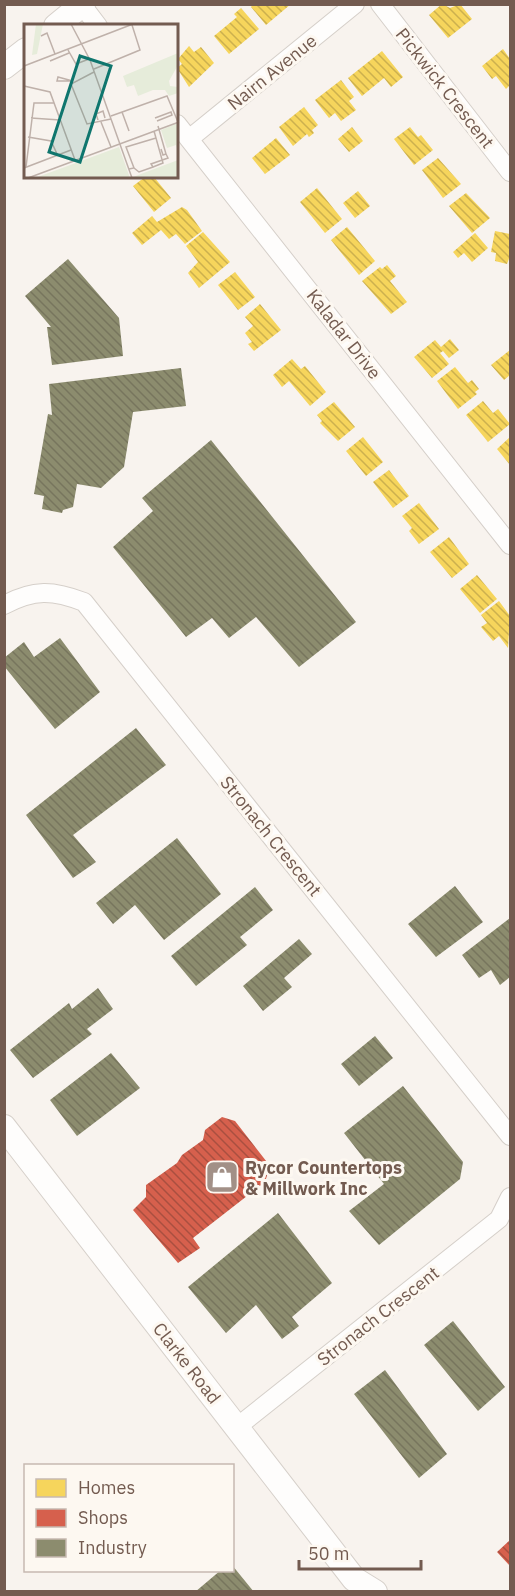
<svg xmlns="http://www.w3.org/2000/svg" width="515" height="1596" font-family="'IBM Plex Sans',sans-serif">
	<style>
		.homes { fill: url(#homes-back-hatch) }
		.shops { fill: url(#shops-back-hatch) }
		.industry { fill: url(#industry-back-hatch) }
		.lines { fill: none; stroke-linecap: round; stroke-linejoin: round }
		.street-casing { stroke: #d5cfc9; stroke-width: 20 }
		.secondary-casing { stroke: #d6d0ca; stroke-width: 26 }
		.street { stroke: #fefdfc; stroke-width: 18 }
		.secondary { stroke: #fefdfc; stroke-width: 24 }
		.labels { text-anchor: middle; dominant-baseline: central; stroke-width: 6; stroke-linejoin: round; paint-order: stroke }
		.street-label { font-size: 18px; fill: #735b50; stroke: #fdf8f1 }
		.poi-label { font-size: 18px; font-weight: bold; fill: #735b50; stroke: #fdf8f1; text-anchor: start }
		.inset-road { fill: none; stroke: #bfb1aa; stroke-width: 1.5 }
		.view { fill: #0f766e; fill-opacity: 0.15; stroke: #0f766e; stroke-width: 3 }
		.inset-edge { fill: none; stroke: #735b50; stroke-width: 3 }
	</style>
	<defs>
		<pattern id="homes-back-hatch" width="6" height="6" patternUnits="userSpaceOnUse" patternTransform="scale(1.5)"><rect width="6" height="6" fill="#f6d55c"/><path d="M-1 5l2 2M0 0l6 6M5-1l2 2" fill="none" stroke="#ccb04e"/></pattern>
		<pattern id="shops-back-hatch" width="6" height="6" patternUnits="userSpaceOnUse" patternTransform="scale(1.5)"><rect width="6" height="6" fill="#d6604d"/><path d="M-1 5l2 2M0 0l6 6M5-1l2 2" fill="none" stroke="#a94f40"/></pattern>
		<pattern id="industry-back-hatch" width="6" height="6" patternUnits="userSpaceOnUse" patternTransform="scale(1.5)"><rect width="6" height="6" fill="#8c8c6e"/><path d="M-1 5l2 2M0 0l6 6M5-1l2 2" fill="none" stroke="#77755d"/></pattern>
	</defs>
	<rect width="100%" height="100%" fill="#f8f3ee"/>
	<path class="homes" d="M253 4H291L266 25 251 7Z
		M442 4 450 8 460 4 472 19 448 38 429 15Z
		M241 8 259 29 229 54 214 36 237 17 234 14Z
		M189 46 194 52 201 47 214 63 189 87 177 68 182 64 178 59Z
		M503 49 510 59V85L506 89 496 76 492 79 482 66Z
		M382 51 403 77 391 87 384 78 362 96 348 78Z
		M341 80 354 97 349 101 356 110 341 121 335 113 329 118 315 100Z
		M304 107 318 125 312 130 314 133 309 137 307 134 293 146 279 127Z
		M352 127 363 141 349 152 338 139Z
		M410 127 418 137 421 135 433 150 414 165 394 139Z
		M276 138 290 155 265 174 252 158Z
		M438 158 461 184 443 198 422 170Z
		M145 177H154L171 198 154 212 133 186Z
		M317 188 342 219 325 233 300 202Z
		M358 191 370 206 355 218 343 203Z
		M466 193 490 218 472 233 449 206Z
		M182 207 187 210 202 231 185 244 176 234 169 239 161 230 142 245 132 233 152 216 157 222Z
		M347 227 375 261 359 275 331 240Z
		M495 231 510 234V256L507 264 495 261 496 253 491 252Z
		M203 232 230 262 199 288 188 273 198 262 186 246Z
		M475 233 488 248 472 262 464 253 458 258 453 252Z
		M387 265 396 276 390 281 407 302 391 314 362 281 380 267 382 269Z
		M235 272 255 297 238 310 218 285Z
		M260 304 281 330 254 351 248 344 252 342 245 333 253 326 245 317Z
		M450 339 459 350 449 358 443 351 440 353 449 364 432 378 414 357 435 340 441 347Z
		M510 350V375L504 380 491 365Z
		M292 359 301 369 305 366 326 392 310 406 289 381 282 387 273 375Z
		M455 367 468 383 472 380 479 389 475 392 477 394 458 409 437 381Z
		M483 401 493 413 498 409 510 424 488 442 466 415Z
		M334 402 355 427 338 441 320 423 322 421 317 415Z
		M363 437 383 462 366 476 346 451Z
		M510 437V465L497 449Z
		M389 470 409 496 393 508 373 482Z
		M419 503 439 529 419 544 409 531 412 528 402 516Z
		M449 537 469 564 452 578 430 552Z
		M477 575 497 599 480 613 460 589Z
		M499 601 510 616 508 648 499 636 493 641 481 627 487 623 481 615Z"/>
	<path class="shops" d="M222 1117 235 1121 270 1166 265 1182 193 1238 200 1248 178 1263 133 1210 146 1197V1185L177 1163 182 1155 203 1140 205 1130Z
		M510 1540V1566L497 1552Z"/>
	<path class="industry" d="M68 259 119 318 123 356 52 365 47 327H51L25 296Z
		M181 368 186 406 133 412 124 467 101 488 77 484 73 507 63 510 62 513 42 509 44 496 34 494 48 414 52 415 49 384Z
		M211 440 356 622 299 667 256 617 229 638 212 618 186 637 113 547 153 511 142 498Z
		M60 638 100 692 55 729 4 666V658L24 642 34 657Z
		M136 728 166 765 73 835 96 862 73 878 26 815Z
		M177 838 221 894 164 940 135 905 113 924 96 903Z
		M455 886 483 922 436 957 408 924Z
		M255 887 273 910 240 937 247 945 196 986 171 956Z
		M510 918V977L500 985 491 970 479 978 462 955Z
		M299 939 312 954 284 978 292 987 263 1011 243 986Z
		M98 988 113 1009 87 1029 92 1034 33 1078 10 1050 69 1003 72 1009Z
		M375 1036 393 1058 359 1086 341 1064Z
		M111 1053 140 1088 77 1136 50 1100Z
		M403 1086 463 1162 460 1179 379 1245 349 1211 384 1184 344 1133Z
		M278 1213 332 1283 292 1317 299 1326 282 1339 256 1305 226 1333 188 1287Z
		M453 1321 505 1387 478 1411 424 1345Z
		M385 1370 447 1454 419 1478 354 1394Z
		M232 1565 254 1592H195L221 1570H232Z"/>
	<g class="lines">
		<defs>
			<path id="street" d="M380 4 510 172
				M82 5 98 26
				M177 124 510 545
				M189 139 355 4
				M4 605C34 589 53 590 84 602L510 1136
				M237 1427 499 1219 510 1197"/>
			<path id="secondary" d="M56 26 83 4
				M4 67 26 50
				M4 1127 354 1579 375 1592"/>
		</defs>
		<use href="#street" class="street-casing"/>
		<use href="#secondary" class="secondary-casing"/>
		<use href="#street" class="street"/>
		<use href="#secondary" class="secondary"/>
	</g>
	<defs>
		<symbol id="shop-square" viewBox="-11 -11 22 22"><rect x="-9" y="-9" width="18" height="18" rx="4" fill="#a29087" stroke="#fdf8f1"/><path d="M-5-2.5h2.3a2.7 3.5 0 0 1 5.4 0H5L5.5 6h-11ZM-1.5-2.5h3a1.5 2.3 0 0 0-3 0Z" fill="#fff"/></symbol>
	</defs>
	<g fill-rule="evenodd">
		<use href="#shop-square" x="203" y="1158" width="38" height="38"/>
	</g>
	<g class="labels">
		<g class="street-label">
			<text transform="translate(272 72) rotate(-39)">Nairn Avenue</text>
			<text transform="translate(445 88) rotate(52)">Pickwick Crescent</text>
			<text transform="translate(344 334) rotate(52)">Kaladar Drive</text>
			<text transform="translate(271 836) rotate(51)">Stronach Crescent</text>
			<text transform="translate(378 1316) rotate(-38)">Stronach Crescent</text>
			<text transform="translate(187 1363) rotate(52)">Clarke Road</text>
		</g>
		<g class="poi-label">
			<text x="245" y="1167">Rycor Countertops<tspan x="245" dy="21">&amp; Millwork Inc</tspan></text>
		</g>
	</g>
	<g transform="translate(24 24)">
		<rect width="154" height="154" fill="#f8f3ee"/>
		<path d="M12 0H19L13 30 8 31ZM154 29V41L145 57 146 62 154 63V69L145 72 141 66H129L114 72 110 61 103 63 99 52ZM154 99V128L152 121 143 124 137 106ZM154 136V154H110L109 153Z" fill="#e6ecda"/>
		<path d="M95 123 106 154H11Z" fill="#e6ecda"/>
		<path class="inset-road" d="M47 0 66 36 108 154M17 12 23 9 31 30M44 26 52 40 65 35M26 37 45 29M0 42 109 0M70 45 116 26 108 1M70 48 47 60 63 100 87 95M34 53 45 56 48 57H33ZM0 62 26 68 51 136M98 88 105 107M87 92 143 72 154 98M7 94 36 96M131 94 147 88 148 91 133 97M74 96 72 90 79 87 81 94M77 98 87 123M134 102 142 130 139 131 137 125M4 113 27 117 34 132M2 143 10 79H30M129 143 139 139 130 107M0 144 47 126M110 144 115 148 129 143 127 140 144 134 142 130M105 145 110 144 102 123 132 114M4 154 155 98"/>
		<path class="view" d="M56 32 87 42 56 138 25 128Z"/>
		<rect width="154" height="154" class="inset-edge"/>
	</g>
	<rect width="515" height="1596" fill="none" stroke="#735b50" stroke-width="12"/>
	<rect x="24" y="1464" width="210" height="108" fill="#fdf8f1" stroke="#c6b9b1" stroke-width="1.5"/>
	<rect x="36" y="1479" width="30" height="18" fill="#f6d55c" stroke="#c6b9b1" stroke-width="1.5"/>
	<text x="78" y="1494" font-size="18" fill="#735b50">Homes</text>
	<rect x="36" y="1509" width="30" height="18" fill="#d6604d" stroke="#c6b9b1" stroke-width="1.5"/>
	<text x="78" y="1524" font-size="18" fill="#735b50">Shops</text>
	<rect x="36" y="1539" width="30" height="18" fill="#8c8c6e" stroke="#c6b9b1" stroke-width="1.5"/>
	<text x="78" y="1554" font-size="18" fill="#735b50">Industry</text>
	<path d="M299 1560v9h122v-9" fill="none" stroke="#735b50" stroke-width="3"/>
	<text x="308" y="1560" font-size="18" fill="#735b50" stroke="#fdf8f1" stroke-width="4.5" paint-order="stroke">50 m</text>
</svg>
